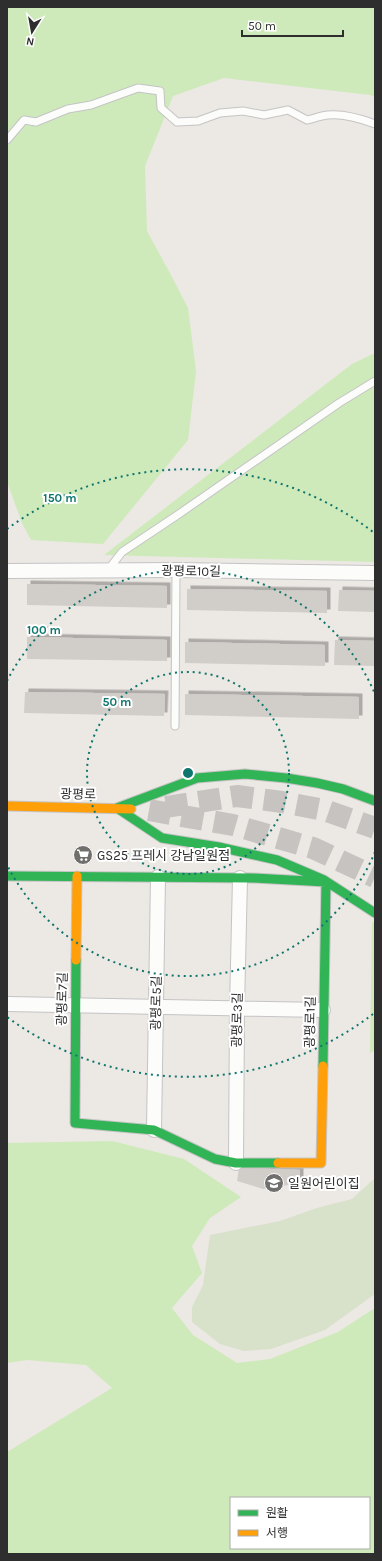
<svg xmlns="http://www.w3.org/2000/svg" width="382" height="1561" font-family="Karla,'Noto Sans KR',sans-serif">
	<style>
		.green { fill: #ceeaba; fill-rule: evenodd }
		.cemetery { fill: #d8e1ca }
		.building { fill: #d1ceca; filter: url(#shadow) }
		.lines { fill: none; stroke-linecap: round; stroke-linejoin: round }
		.primary-tunnel { stroke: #c6c3c0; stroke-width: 22; stroke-dasharray: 22 11; stroke-linecap: butt }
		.lane-casing { stroke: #c5c4c5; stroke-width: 9 }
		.street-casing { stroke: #c5c4c5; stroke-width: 16 }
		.fast-casing { stroke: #c5c4c5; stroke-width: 11 }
		.slow-casing { stroke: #c5c4c5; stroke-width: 11 }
		.lane { stroke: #fcfcfb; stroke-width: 7 }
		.street { stroke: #fcfcfb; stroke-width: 14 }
		.fast { stroke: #30b455; stroke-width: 9 }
		.slow { stroke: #ff9f0a; stroke-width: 9 }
		.ring { fill: none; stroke: #0f766e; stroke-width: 2; stroke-dasharray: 2 4 }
		.labels { text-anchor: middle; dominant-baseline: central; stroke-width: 4; stroke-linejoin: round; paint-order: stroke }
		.street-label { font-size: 13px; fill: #2e2e2e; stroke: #fff }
		.poi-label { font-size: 13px; fill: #2e2e2e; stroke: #fff; text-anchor: start }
		.centre { fill: #0f766e; stroke: #fff; stroke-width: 2 }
		.ring-label { font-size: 12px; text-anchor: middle; font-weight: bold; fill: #0f766e; stroke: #fff; stroke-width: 4; stroke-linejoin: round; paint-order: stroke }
	</style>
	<defs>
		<filter id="shadow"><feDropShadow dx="3.5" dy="-3.5" stdDeviation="0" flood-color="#0004"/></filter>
	</defs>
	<rect width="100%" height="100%" fill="#ece8e4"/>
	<path class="green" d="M7 7H375V97L370 95 224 78 173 96 145 166 147 231 171 275 188 308 196 371 188 440 103 544 31 540 22 523 7 482Z
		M375 353V562L104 555 352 364Z
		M372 921 375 924V1050L370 1053Z
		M112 1141 184 1159 241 1197 210 1218 192 1246 202 1273 172 1308 193 1335 237 1363 270 1359 338 1332 375 1308V1554H7V1452L112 1388 86 1365 27 1360 7 1363V1143ZM231 1498H369V1548H231Z"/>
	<path class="cemetery" d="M375 1178V1294L325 1330 271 1349 244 1351 220 1344 192 1322V1307L203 1285 210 1235 280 1221 317 1208 352 1199Z"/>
	<path class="building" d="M27 584 167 586V608L27 605Z
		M187 589 327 591V613L187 610Z
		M339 590 375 591V612L338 611Z
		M27 637 167 640V661L27 659Z
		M335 640 375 641V666L334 665Z
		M185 642 325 645V666L185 663Z
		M25 692 165 694 164 716 24 713Z
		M185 694 359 697V719L185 715Z
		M239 1168 300 1170V1183L263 1189 237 1181Z"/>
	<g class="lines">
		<path class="primary-tunnel" d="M166 807 237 796 282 802 324 810 375 828
			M149 810 233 825 313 848 375 877"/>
		<defs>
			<path id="lane" d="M7 140 24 120 36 122 68 109 91 105 138 88 160 91 161 108 177 122 198 121 220 113 243 111 264 115 288 110 307 120C313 119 317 117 322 116 339 112 359 118 375 124
				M108 570 122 552 176 516 339 403 375 381
				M175 726 176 570"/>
			<path id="street" d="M7 571 176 570 375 573
				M7 1004 323 1010
				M154 1130 158 877
				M236 1163 237 1008 240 878"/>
			<path id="fast" d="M117 808 162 838 219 847 277 860 324 880 375 913
				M117 808 197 778 245 774 286 778 317 783 343 789 375 801
				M7 876 252 878 326 882 323 1066
				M76 960 75 1123 154 1130 215 1159 236 1163H278"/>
			<path id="slow" d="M7 806 131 809
				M76 960 77 876
				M278 1163H321L323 1066"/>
		</defs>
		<use href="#lane" class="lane-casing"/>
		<use href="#street" class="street-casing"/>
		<use href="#fast" class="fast-casing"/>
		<use href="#slow" class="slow-casing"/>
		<use href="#lane" class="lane"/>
		<use href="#street" class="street"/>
		<use href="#fast" class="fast"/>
		<use href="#slow" class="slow"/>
	</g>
	<g class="ring">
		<circle cx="188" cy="773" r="101"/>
		<path d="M375 852A203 203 0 0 1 7 865M7 681A203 203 0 0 1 375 694"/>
		<path d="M373 1014A304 304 0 0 1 7 1017M7 529A304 304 0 0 1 373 532"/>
	</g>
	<defs>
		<symbol id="supermarket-disc" viewBox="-11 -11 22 22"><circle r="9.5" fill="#706f6e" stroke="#fff"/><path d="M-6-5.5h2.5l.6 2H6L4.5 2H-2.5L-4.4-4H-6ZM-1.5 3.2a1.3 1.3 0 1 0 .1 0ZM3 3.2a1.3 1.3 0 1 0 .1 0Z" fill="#fff"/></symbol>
		<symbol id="school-disc" viewBox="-11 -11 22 22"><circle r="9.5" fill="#706f6e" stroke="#fff"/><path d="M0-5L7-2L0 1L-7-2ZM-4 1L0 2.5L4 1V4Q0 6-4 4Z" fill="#fff"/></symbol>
	</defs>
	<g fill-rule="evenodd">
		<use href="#supermarket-disc" x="72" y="844" width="22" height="22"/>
		<use href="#school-disc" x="263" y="1172" width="22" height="22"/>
	</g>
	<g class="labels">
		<g class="street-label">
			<text transform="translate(191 571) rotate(1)">광평로10길</text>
			<text transform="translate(78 794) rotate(1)">광평로</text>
			<text transform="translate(62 999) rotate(-89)">광평로7길</text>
			<text transform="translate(156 1003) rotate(-89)">광평로5길</text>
			<text transform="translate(237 1020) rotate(-89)">광평로3길</text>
			<text transform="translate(310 1022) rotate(-89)">광평로1길</text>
		</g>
		<g class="poi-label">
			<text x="97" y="855">GS25 프레시 강남일원점</text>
			<text x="288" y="1183">일원어린이집</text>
		</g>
	</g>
	<circle cx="188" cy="773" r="6" class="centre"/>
	<g class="ring-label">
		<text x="60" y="502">150 m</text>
		<text x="44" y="634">100 m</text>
		<text x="117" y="706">50 m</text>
	</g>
	<rect width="382" height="1561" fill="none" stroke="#2e2e2e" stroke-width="16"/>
	<rect x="230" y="1497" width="140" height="52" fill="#ffffff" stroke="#ababab"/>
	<rect x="238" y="1510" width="20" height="6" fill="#30b455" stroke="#ababab"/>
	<text x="266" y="1517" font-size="12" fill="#2e2e2e">원활</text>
	<rect x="238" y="1530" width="20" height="6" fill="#ff9f0a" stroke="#ababab"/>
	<text x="266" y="1537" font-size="12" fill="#2e2e2e">서행</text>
	<g transform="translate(32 32) rotate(191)" stroke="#ffffff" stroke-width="3" paint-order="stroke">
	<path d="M0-3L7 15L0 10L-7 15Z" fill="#2e2e2e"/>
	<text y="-6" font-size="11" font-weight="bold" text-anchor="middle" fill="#2e2e2e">N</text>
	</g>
	<path d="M242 30v6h101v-6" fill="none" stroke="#2e2e2e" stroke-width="2"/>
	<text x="248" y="30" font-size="12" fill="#2e2e2e" stroke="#ffffff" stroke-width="3" paint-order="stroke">50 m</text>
</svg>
